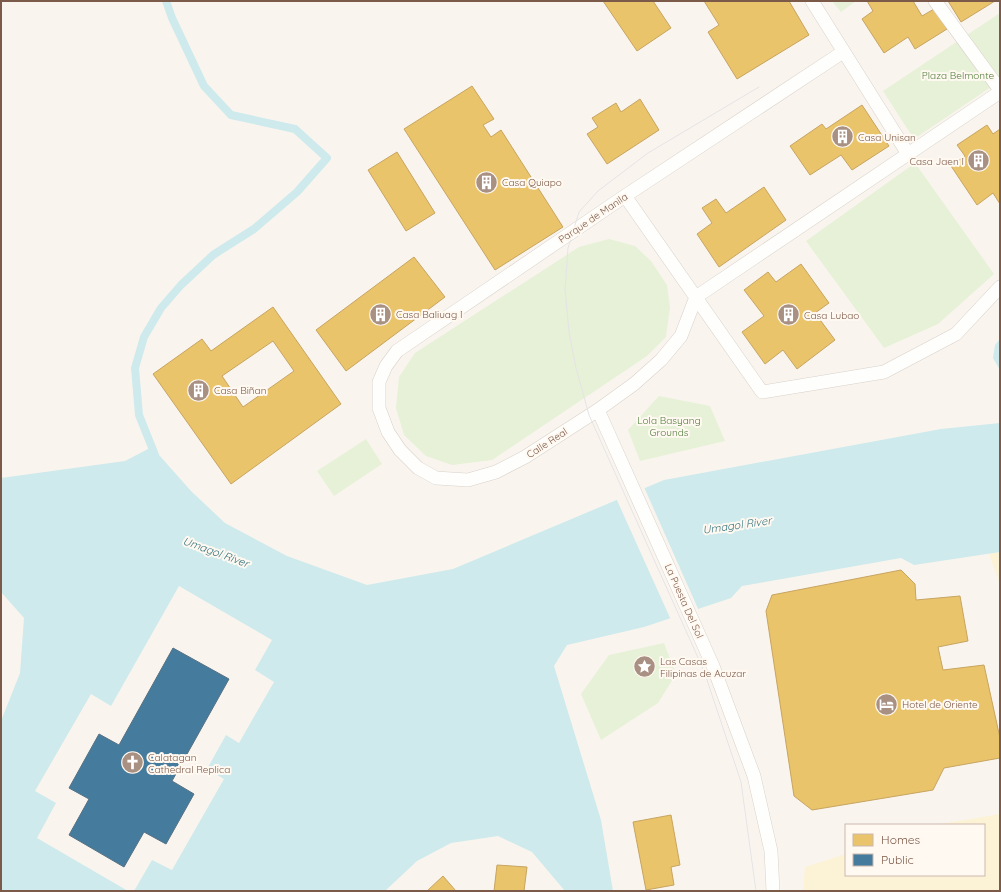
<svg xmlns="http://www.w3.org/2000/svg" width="1001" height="892" font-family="Quicksand,sans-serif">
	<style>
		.green { fill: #e6f1d7 }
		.sand { fill: #fcf2d6 }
		.water { fill: #ceeaec }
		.pier { fill: #f9f5ee }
		.homes { fill: #e9c46a; stroke: #c8a460; fill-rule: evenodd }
		.public { fill: #457b9d; stroke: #567184 }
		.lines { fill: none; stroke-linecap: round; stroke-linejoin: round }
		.stream { stroke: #ceeaec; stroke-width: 8 }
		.lane-casing { stroke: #d9d0ca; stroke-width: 14 }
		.lane { stroke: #fefefc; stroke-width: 13 }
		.tram { stroke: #e6e3e6; stroke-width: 1 }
		.labels { text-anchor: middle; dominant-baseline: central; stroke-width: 4; stroke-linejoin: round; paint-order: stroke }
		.park-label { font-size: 10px; fill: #517d3d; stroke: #fff9f1 }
		.poi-label { font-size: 10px; fill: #7c5a49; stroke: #fff9f1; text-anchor: start }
		.street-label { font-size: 10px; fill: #7c5a49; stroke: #fff9f1 }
		.water-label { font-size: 11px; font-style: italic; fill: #3a7882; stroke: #fff9f1 }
	</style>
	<rect width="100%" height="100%" fill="#f9f5ee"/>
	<path class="green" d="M832 1H856L841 12Z
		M1000 13V81L914 139 883 91Z
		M915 163 994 274 938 324 884 348 806 241Z
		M609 239 635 246 651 261 667 285 670 307 666 337 647 356 492 460 452 465 426 456 404 435 396 408 399 377 415 353 579 247Z
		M659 396 710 406 725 441 640 461 628 430Z
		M366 439 382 464 334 496 317 471Z
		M664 643 676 674 658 703 601 740 581 694 609 655Z"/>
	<path class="sand" d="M1000 552V584L989 554Z
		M1000 814V891H803L805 867 846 854V875H984V825H935Z"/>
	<path class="water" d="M1000 339V370L993 358 995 345Z
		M1000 423V552L914 565 901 558 742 586 731 598 644 627 567 645 554 666 601 820 613 891H565L532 852 498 836 451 843 417 861 385 891H134L152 860 172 870 224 779 207 769 226 735 239 743 274 682 255 670 272 640 179 586 111 706 91 694 35 791 56 803 37 838 128 891H1V721L20 673 24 618 1 592V478L125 461 152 447 191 491 225 523 287 556 367 585 453 569 664 480 941 429Z"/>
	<path class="pier" d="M644 487 699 611 671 620 616 498Z"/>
	<path class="homes" d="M603 1H653L671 28 637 51Z
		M704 1H789L809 35 737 79 708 32 719 25Z
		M867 1H913L922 16 934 9 947 29 915 49 908 37 884 53 862 19 873 11Z
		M948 1H995L961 22Z
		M472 86 494 119 483 125 491 137 501 130 563 227 495 270 404 129Z
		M640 99 659 130 607 164 587 134 598 127 592 118 616 103 621 112Z
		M862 105 889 146 852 170 841 155 810 175 790 146 822 124 826 129Z
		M987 125 993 134 1000 129V204L993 193 977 205 951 166 965 156 957 145Z
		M397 152 435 213 406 231 368 170Z
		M764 187 786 220 719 267 697 234 712 223 702 208 716 199 726 213Z
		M414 257 445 297 346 371 316 330Z
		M801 264 829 303 815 313 835 340 797 369 783 350 765 364 742 332 764 316 744 290 768 272 776 282Z
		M273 307 341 404 231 484 153 374 202 339 211 351ZM273 341 294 371 243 407 222 376Z
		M901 570 915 584 916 600 960 596 968 641 938 647 943 670 984 665 1000 738V758L944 768 933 790 812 810 794 796 766 611 772 595Z
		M671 815 680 865 671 867 674 885 646 890 633 822Z
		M497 865 527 867 524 891H494Z
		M443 876 456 891H427Z"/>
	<path class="public" d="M173 648 229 679 172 781 194 794 166 844 144 832 124 867 69 835 89 799 69 788 99 734 119 745Z"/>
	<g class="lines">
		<path class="stream" d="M155 455 139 415 135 368 144 337 161 308 181 285 213 255 254 229 297 192 327 158 295 129 231 115 204 86 172 18 166 1"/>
		<defs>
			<path id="lane" d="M812 1 908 154
				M935 1 1000 90
				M843 52 625 196 397 351 386 366 379 382V408L388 432 400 450 418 468 436 478 468 480 496 472 525 457 598 410 634 384 661 360 681 336 696 297 1000 92
				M625 196 762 392 884 372 956 334 1000 287
				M598 410 713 666 754 776 771 851 773 891"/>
		</defs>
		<use href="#lane" class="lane-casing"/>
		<use href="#lane" class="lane"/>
		<path class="tram" d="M756 891 741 782 704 671 589 415 576 368 569 332 565 290 568 248 579 212 598 191 648 153 759 87"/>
	</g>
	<defs>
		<symbol id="building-disc" viewBox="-11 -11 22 22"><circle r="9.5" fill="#a89083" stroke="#fff9f1"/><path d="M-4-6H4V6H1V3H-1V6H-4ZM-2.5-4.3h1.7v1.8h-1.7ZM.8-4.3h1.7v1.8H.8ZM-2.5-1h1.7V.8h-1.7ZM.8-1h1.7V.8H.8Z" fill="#fff"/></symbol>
		<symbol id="sight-disc" viewBox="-11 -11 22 22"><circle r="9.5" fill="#a89083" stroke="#fff9f1"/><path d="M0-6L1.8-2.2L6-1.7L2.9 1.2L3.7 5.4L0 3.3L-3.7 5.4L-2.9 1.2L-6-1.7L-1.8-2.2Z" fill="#fff"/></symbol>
		<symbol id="hotel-disc" viewBox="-11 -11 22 22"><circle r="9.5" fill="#a89083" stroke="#fff9f1"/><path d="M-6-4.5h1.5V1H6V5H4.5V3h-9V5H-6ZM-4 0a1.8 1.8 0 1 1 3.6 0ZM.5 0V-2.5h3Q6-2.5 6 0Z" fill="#fff"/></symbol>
		<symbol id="church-disc" viewBox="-11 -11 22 22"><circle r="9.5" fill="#a89083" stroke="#fff9f1"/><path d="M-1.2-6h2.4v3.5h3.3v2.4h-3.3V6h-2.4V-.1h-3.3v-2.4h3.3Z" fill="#fff"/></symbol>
	</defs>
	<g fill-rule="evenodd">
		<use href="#building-disc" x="830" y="124" width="25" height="25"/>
		<use href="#building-disc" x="966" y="148" width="25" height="25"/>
		<use href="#building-disc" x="474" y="170" width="25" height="25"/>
		<use href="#building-disc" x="368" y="302" width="25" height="25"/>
		<use href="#building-disc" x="776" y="302" width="25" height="25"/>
		<use href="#building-disc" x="186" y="378" width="25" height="25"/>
		<use href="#sight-disc" x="632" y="654" width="25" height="25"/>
		<use href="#hotel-disc" x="874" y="692" width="25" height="25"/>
		<use href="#church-disc" x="120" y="750" width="25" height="25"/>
	</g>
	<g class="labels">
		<g class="park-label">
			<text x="958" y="75">Plaza Belmonte</text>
			<text x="669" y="420">Lola Basyang<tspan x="669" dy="12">Grounds</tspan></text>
		</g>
		<g class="poi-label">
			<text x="858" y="137">Casa Unisan</text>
			<text x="964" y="161" text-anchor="end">Casa Jaen I</text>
			<text x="502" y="182">Casa Quiapo</text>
			<text x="396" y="314">Casa Baliuag I</text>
			<text x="804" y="315">Casa Lubao</text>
			<text x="214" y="390">Casa Biñan</text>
			<text x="660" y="661">Las Casas<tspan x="660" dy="12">Filipinas de Acuzar</tspan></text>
			<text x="902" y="704">Hotel de Oriente</text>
			<text x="148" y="757">Calatagan<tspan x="148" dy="12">Cathedral Replica</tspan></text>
		</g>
		<g class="street-label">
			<text transform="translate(593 218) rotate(-34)">Parque de Manila</text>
			<text transform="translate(547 443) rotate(-33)">Calle Real</text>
			<text transform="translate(684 601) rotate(66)">La Puesta Del Sol</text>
		</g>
		<g class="water-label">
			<text transform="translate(737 525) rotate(-8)">Umagol River</text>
			<text transform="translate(216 552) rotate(20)">Umagol River</text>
		</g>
	</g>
	<rect width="1001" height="892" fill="none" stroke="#7c5a49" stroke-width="4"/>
	<rect x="845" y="824" width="140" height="52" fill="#fff9f1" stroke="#cbb9ae"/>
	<rect x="853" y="834" width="20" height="12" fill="#e9c46a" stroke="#cbb9ae"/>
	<text x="881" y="844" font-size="12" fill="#7c5a49">Homes</text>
	<rect x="853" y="854" width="20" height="12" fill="#457b9d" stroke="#cbb9ae"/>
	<text x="881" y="864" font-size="12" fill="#7c5a49">Public</text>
</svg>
